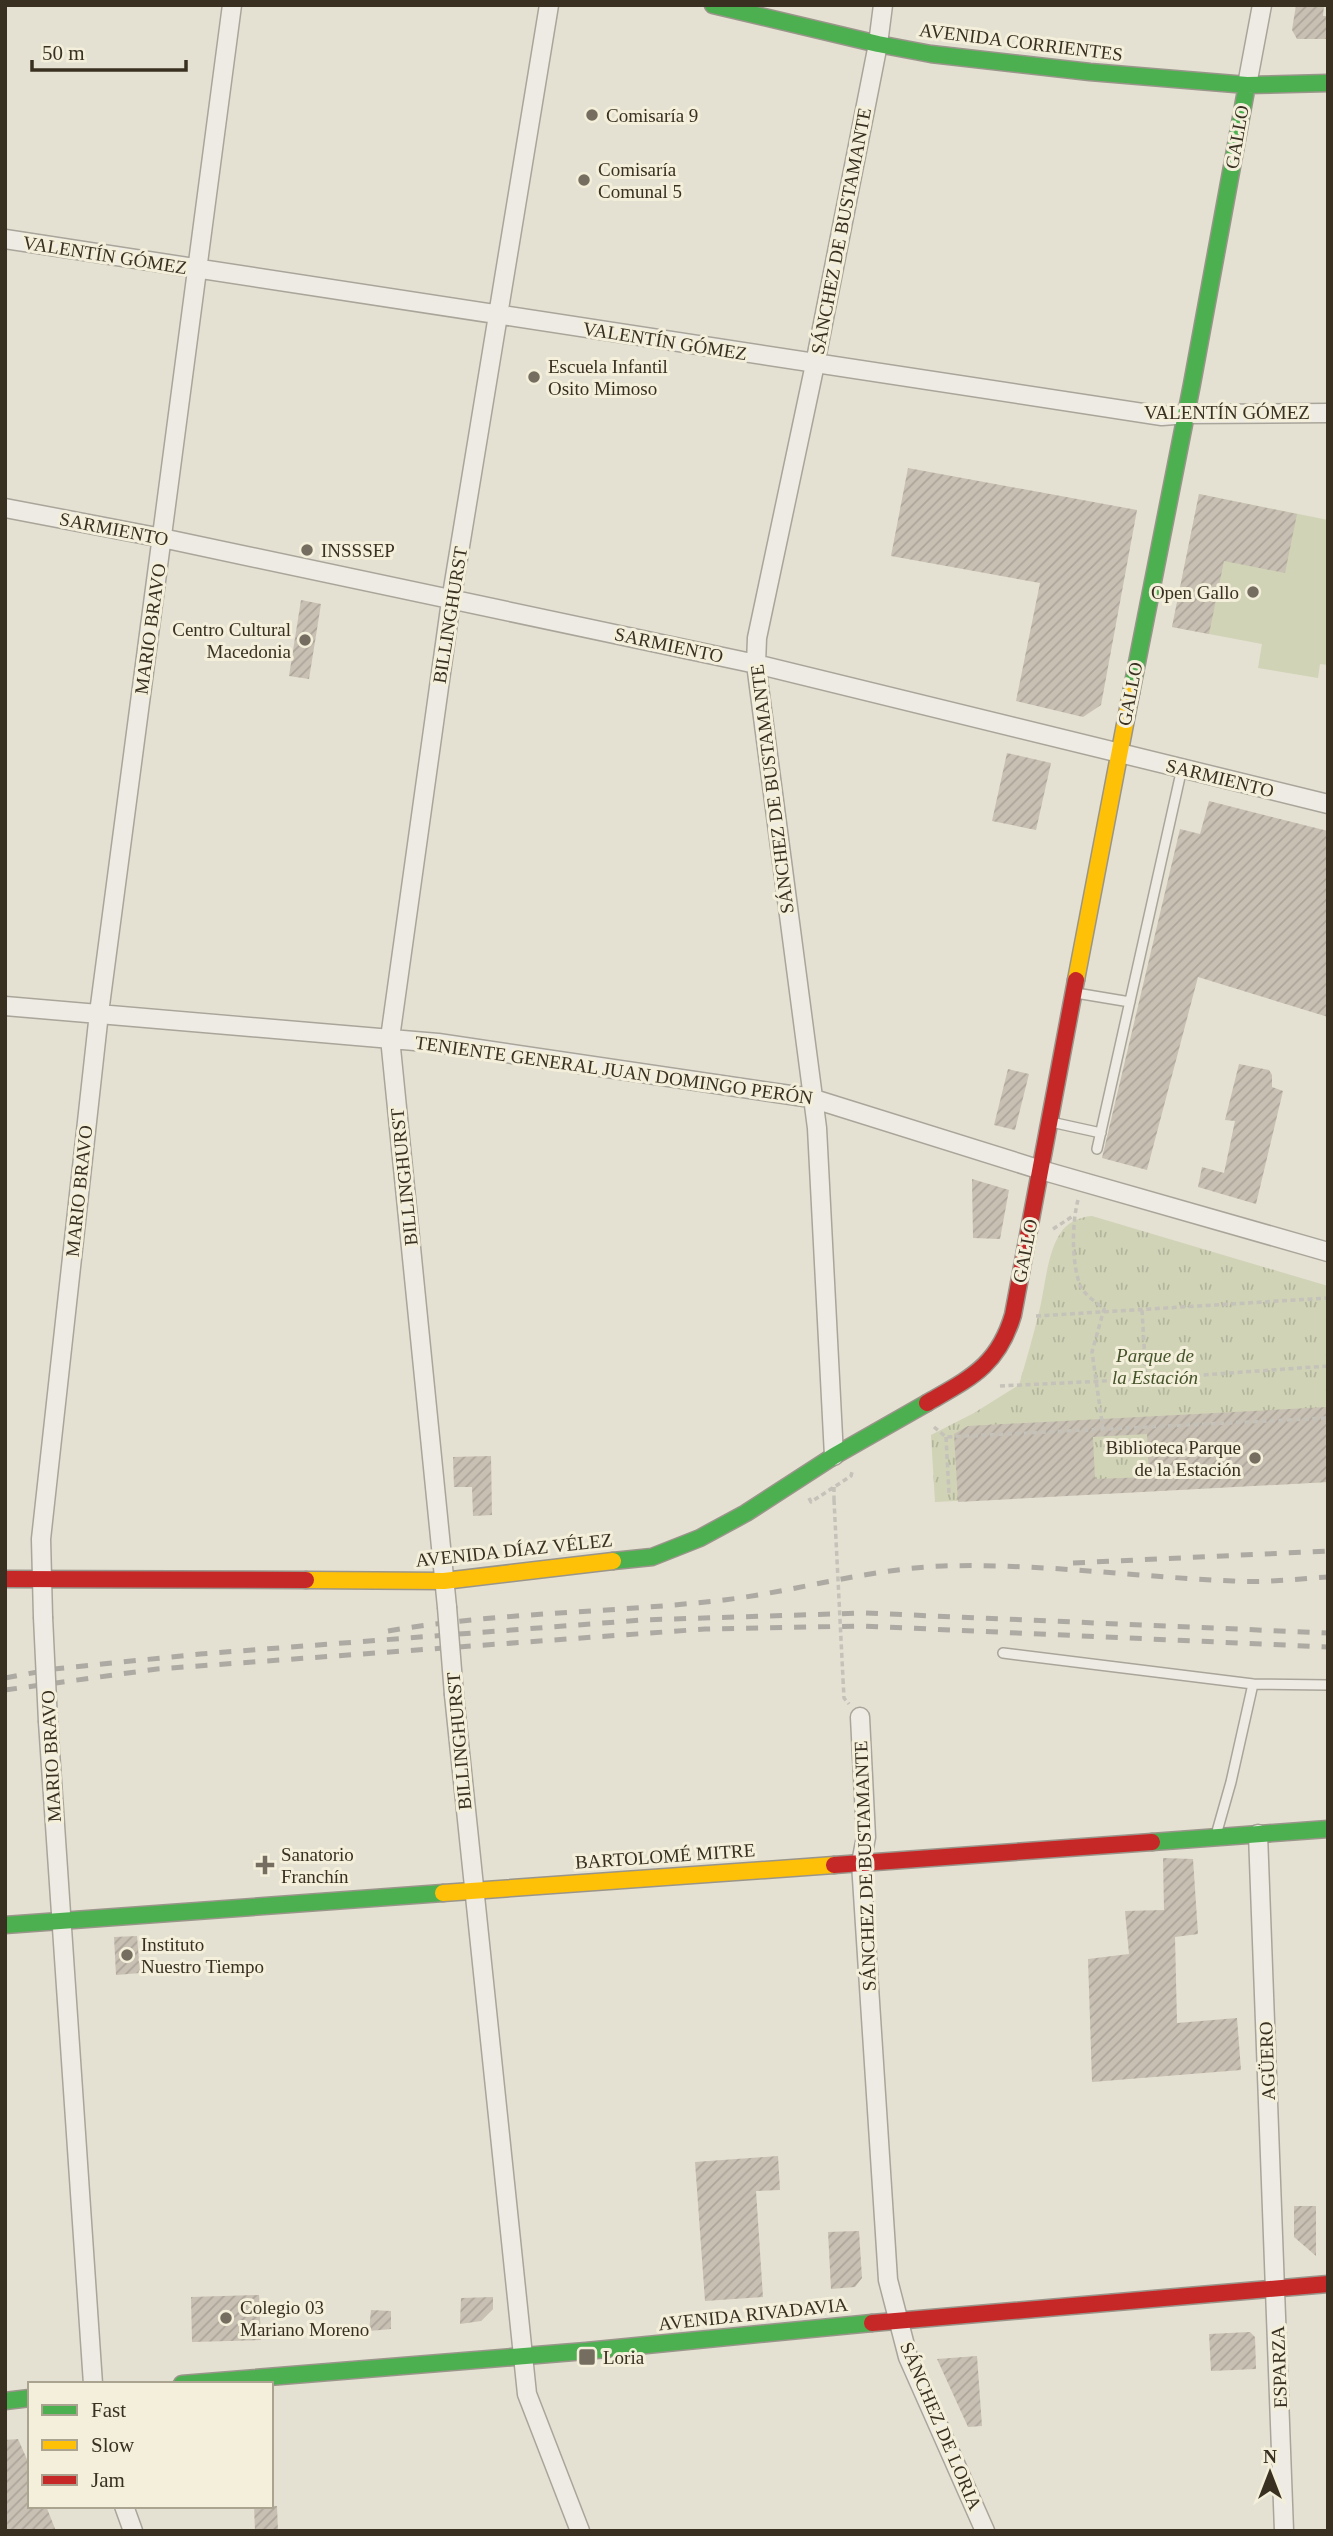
<svg xmlns="http://www.w3.org/2000/svg" width="1333" height="2536" font-family="Georgia,serif">
	<style>
		.grass { fill: #d0d3b6 }
		.park { fill: url(#park-tufts) }
		.building { fill: url(#building-hatch); fill-rule: evenodd }
		.lines { fill: none; stroke-linecap: round; stroke-linejoin: round }
		.lane-casing { stroke: #aaa59a; stroke-width: 12 }
		.street-casing { stroke: #aaa59a; stroke-width: 21 }
		.fast-casing { stroke: #9a958a; stroke-width: 19 }
		.slow-casing { stroke: #9a958a; stroke-width: 19 }
		.jam-casing { stroke: #9a958a; stroke-width: 19 }
		.path { stroke: #c5c2ba; stroke-width: 3.5; stroke-dasharray: 5 3.5; stroke-linecap: butt }
		.lane { stroke: #edebe3; stroke-width: 9 }
		.street { stroke: #edebe3; stroke-width: 18 }
		.fast { stroke: #4caf50; stroke-width: 16 }
		.slow { stroke: #ffc107; stroke-width: 16 }
		.jam { stroke: #c62828; stroke-width: 16 }
		.rail { stroke: #adaaa3; stroke-width: 5; stroke-dasharray: 12 12; stroke-linecap: butt }
		.street-bridge-casing { stroke: #aaa59a; stroke-width: 21; stroke-linecap: butt }
		.path-bridge { stroke: #c5c2ba; stroke-width: 3.5; stroke-dasharray: 5 3.5; stroke-linecap: butt }
		.street-bridge { stroke: #edebe3; stroke-width: 18 }
		.poi-dot { fill: #756e60; stroke: #f3efda; stroke-width: 2.5 }
		.labels { text-anchor: middle; dominant-baseline: central; stroke-width: 6; stroke-linejoin: round; paint-order: stroke }
		.street-label { font-size: 19px; fill: #393022; stroke: #f3efda }
		.poi-label { font-size: 19px; fill: #393022; stroke: #f3efda; text-anchor: start }
		.park-label { font-size: 19px; font-style: italic; fill: #45532b; stroke: #f3efda }
	</style>
	<defs>
		<pattern id="park-tufts" width="24" height="20" patternUnits="userSpaceOnUse" patternTransform="scale(1.75)"><rect width="24" height="20" fill="#d0d3b6"/><path d="M3 7l-1-3M5 7V3M7 7l1-3M15 17l-1-3M17 17v-4M19 17l1-3" fill="none" stroke="#b3b59c"/></pattern>
		<pattern id="building-hatch" width="6" height="6" patternUnits="userSpaceOnUse" patternTransform="scale(1.75)"><rect width="6" height="6" fill="#c8c0b3"/><path d="M-1 1l2-2M0 6l6-6M5 7l2-2" fill="none" stroke="#ada59a"/></pattern>
	</defs>
	<rect width="100%" height="100%" fill="#e4e0d2"/>
	<path class="grass" d="M1199 494 1328 520V665L1320 664 1318 678 1258 668 1262 644 1172 627Z"/>
	<path class="park" d="M1092 1216 1328 1286V1482L935 1502 931 1435 974 1413 1019 1385C1026 1361 1033 1337 1039 1312 1045 1289 1047 1253 1060 1234 1066 1223 1079 1217 1092 1216Z"/>
	<path class="building" d="M1296 5H1324L1323 16H1328V39H1297L1292 30Z
		M908 468 1137 510 1101 705 1083 717 1016 701 1040 583 891 556Z
		M1199 494 1297 514 1285 573 1224 561 1209 634 1172 627Z
		M301 600 321 604 309 679 289 676Z
		M1007 753 1051 763 1036 830 992 821Z
		M1209 801 1328 831V1017L1198 977 1147 1170 1102 1158 1180 829 1200 834Z
		M1239 1064 1269 1070 1272 1075V1087L1283 1091 1256 1204 1198 1187 1202 1167 1224 1173 1235 1121 1225 1120Z
		M1008 1069 1029 1074 1015 1130 994 1125Z
		M972 1179 1009 1190 1000 1239 973 1238Z
		M1328 1407V1482L958 1502 954 1434 968 1426ZM1147 1434 1149 1477 1095 1479 1093 1437Z
		M491 1456 492 1515 473 1516 472 1487H454L453 1457Z
		M1163 1858 1193 1859 1198 1934 1175 1937 1177 2023 1237 2018 1241 2070 1092 2082 1088 1959 1129 1954 1125 1911 1164 1910Z
		M137 1936 140 1973 116 1975 114 1937Z
		M778 2156 780 2190 756 2191 763 2297 705 2301 695 2162Z
		M1294 2206H1316V2256L1294 2237Z
		M859 2231 862 2278 855 2287 831 2289 828 2232Z
		M259 2295 261 2340 192 2342 191 2297Z
		M493 2297V2309L481 2321 460 2324 461 2298Z
		M371 2310 391 2311V2329L369 2331Z
		M1250 2332 1255 2337 1256 2369 1211 2371 1209 2334Z
		M977 2356 982 2426 968 2427 937 2359Z
		M18 2439 30 2466V2506H46L56 2531H5V2440Z
		M254 2506H277L278 2531H255Z"/>
	<g class="lines">
		<defs>
			<path id="lane" d="M1076 993 1130 1002
				M1051 1122 1101 1133
				M1097 1149 1182 768
				M1003 1653 1253 1684 1328 1685
				M1216 1835 1231 1782 1253 1684"/>
			<path id="street" d="M1247 85 1262 5
				M5 239 1162 416 1187 414 1328 413
				M5 508 162 538 756 664 1328 804
				M5 1006 438 1043 811 1098 1041 1170 1328 1252
				M834 1456 817 1128 756 664 757 638 815 364 878 44 883 5
				M447 1607 390 1038 451 601 549 5
				M43 1617 41 1539 99 1013 232 5
				M454 1695 527 2394 580 2531
				M860 1717 866 1837 861 1863 888 2280 908 2357 985 2531
				M48 1722 93 2384
				M1258 1834 1284 2531
				M124 2506 133 2531"/>
			<path id="fast" d="M713 5 878 44 931 54 1090 72 1247 85 1328 83
				M1131 693 1192 384 1247 85
				M613 1561 652 1557 700 1538 746 1513 834 1456 927 1403
				M1152 1842 1328 1829
				M5 1925 443 1893
				M182 2384 586 2351 872 2323
				M5 2401 30 2398"/>
			<path id="slow" d="M1076 980 1131 693
				M306 1580 444 1581 613 1561
				M443 1893 834 1865"/>
			<path id="jam" d="M927 1403C970 1378 998 1366 1013 1315L1076 980
				M5 1579 306 1580
				M834 1865 1152 1842
				M872 2323 1328 2284"/>
		</defs>
		<use href="#lane" class="lane-casing"/>
		<use href="#street" class="street-casing"/>
		<use href="#fast" class="fast-casing"/>
		<use href="#slow" class="slow-casing"/>
		<use href="#jam" class="jam-casing"/>
		<path class="path" d="M1078 1200C1072 1222 1071 1265 1081 1287 1086 1296 1097 1303 1104 1309L1092 1352 1103 1429
			M1053 1229 1073 1216
			M1142 1310 1146 1379
			M1036 1316 1328 1298
			M1000 1386 1146 1379 1328 1366
			M934 1427 946 1437 1328 1418
			M946 1437 949 1494
			M834 1487V1500
			M809 1498 811 1502 851 1476 852 1472
			M843 1679 844 1698 849 1704"/>
		<use href="#lane" class="lane"/>
		<use href="#street" class="street"/>
		<use href="#fast" class="fast"/>
		<use href="#slow" class="slow"/>
		<use href="#jam" class="jam"/>
		<path class="rail" d="M1073 1563 1328 1551
			M388 1631C499 1612 612 1613 724 1600 797 1591 868 1569 943 1566 1039 1563 1137 1577 1233 1581 1264 1583 1296 1579 1328 1577
			M5 1678 54 1669 200 1654 642 1620 865 1613 1328 1633
			M5 1690 157 1669 705 1629 863 1626 1328 1647"/>
		<defs>
			<path id="street-bridge" d="M447 1607 454 1695
				M43 1617 48 1722"/>
		</defs>
		<use href="#street-bridge" class="street-bridge-casing"/>
		<path class="path-bridge" d="M834 1500 843 1679"/>
		<use href="#street-bridge" class="street-bridge"/>
	</g>
	<g class="poi-dot">
		<circle cx="592" cy="115" r="7"/>
		<circle cx="584" cy="180" r="7"/>
		<circle cx="534" cy="377" r="7"/>
		<circle cx="307" cy="550" r="7"/>
		<circle cx="1253" cy="592" r="7"/>
		<circle cx="305" cy="640" r="7"/>
		<circle cx="1255" cy="1458" r="7"/>
		<path d="M261.5 1854.5h7v7h7v7h-7v7h-7v-7h-7v-7h7z"/>
		<circle cx="127" cy="1955" r="7"/>
		<circle cx="226" cy="2318" r="7"/>
		<rect x="578" y="2348" width="18" height="18" rx="3.5"/>
	</g>
	<g class="labels">
		<g class="street-label">
			<text transform="translate(1021 42) rotate(7)">AVENIDA CORRIENTES</text>
			<text transform="translate(1237 137) rotate(-80)">GALLO</text>
			<text transform="translate(841 231) rotate(-79)">SÁNCHEZ DE BUSTAMANTE</text>
			<text transform="translate(105 255) rotate(9)">VALENTÍN GÓMEZ</text>
			<text transform="translate(665 341) rotate(9)">VALENTÍN GÓMEZ</text>
			<text x="1227" y="412">VALENTÍN GÓMEZ</text>
			<text transform="translate(114 529) rotate(11)">SARMIENTO</text>
			<text transform="translate(450 615) rotate(-81)">BILLINGHURST</text>
			<text transform="translate(150 629) rotate(-82)">MARIO BRAVO</text>
			<text transform="translate(669 645) rotate(12)">SARMIENTO</text>
			<text transform="translate(1130 694) rotate(-79)">GALLO</text>
			<text transform="translate(1220 778) rotate(14)">SARMIENTO</text>
			<text transform="translate(772 789) rotate(-97)">SÁNCHEZ DE BUSTAMANTE</text>
			<text transform="translate(614 1070) rotate(8)">TENIENTE GENERAL JUAN DOMINGO PERÓN</text>
			<text transform="translate(404 1177) rotate(-96)">BILLINGHURST</text>
			<text transform="translate(79 1191) rotate(-84)">MARIO BRAVO</text>
			<text transform="translate(1025 1251) rotate(-79)">GALLO</text>
			<text transform="translate(514 1550) rotate(-6)">AVENIDA DÍAZ VÉLEZ</text>
			<text transform="translate(459 1741) rotate(-95)">BILLINGHURST</text>
			<text transform="translate(51 1756) rotate(-93)">MARIO BRAVO</text>
			<text transform="translate(665 1856) rotate(-4)">BARTOLOMÉ MITRE</text>
			<text transform="translate(865 1866) rotate(-92)">SÁNCHEZ DE BUSTAMANTE</text>
			<text transform="translate(1267 2061) rotate(-92)">AGÜERO</text>
			<text transform="translate(753 2314) rotate(-6)">AVENIDA RIVADAVIA</text>
			<text transform="translate(1279 2367) rotate(-92)">ESPARZA</text>
			<text transform="translate(941 2426) rotate(67)">SÁNCHEZ DE LORIA</text>
		</g>
		<g class="poi-label">
			<text x="606" y="115">Comisaría 9</text>
			<text x="598" y="169">Comisaría<tspan x="598" dy="22">Comunal 5</tspan></text>
			<text x="548" y="366">Escuela Infantil<tspan x="548" dy="22">Osito Mimoso</tspan></text>
			<text x="321" y="550">INSSSEP</text>
			<text x="1239" y="592" text-anchor="end">Open Gallo</text>
			<text x="291" y="629" text-anchor="end">Centro Cultural<tspan x="291" dy="22">Macedonia</tspan></text>
			<text x="1241" y="1447" text-anchor="end">Biblioteca Parque<tspan x="1241" dy="22">de la Estación</tspan></text>
			<text x="281" y="1854">Sanatorio<tspan x="281" dy="22">Franchín</tspan></text>
			<text x="141" y="1944">Instituto<tspan x="141" dy="22">Nuestro Tiempo</tspan></text>
			<text x="240" y="2307">Colegio 03<tspan x="240" dy="22">Mariano Moreno</tspan></text>
			<text x="603" y="2357">Loria</text>
		</g>
		<g class="park-label">
			<text x="1155" y="1355">Parque de<tspan x="1155" dy="22">la Estación</tspan></text>
		</g>
	</g>
	<rect width="1333" height="2536" fill="none" stroke="#393022" stroke-width="14"/>
	<rect x="28" y="2382" width="245" height="126" fill="#f3efda" stroke="#a9a390" stroke-width="2"/>
	<rect x="42" y="2405" width="35" height="10" fill="#4caf50" stroke="#a9a390" stroke-width="2"/>
	<text x="91" y="2417" font-size="21" fill="#393022">Fast</text>
	<rect x="42" y="2440" width="35" height="10" fill="#ffc107" stroke="#a9a390" stroke-width="2"/>
	<text x="91" y="2452" font-size="21" fill="#393022">Slow</text>
	<rect x="42" y="2475" width="35" height="10" fill="#c62828" stroke="#a9a390" stroke-width="2"/>
	<text x="91" y="2487" font-size="21" fill="#393022">Jam</text>
	<g transform="translate(1270 2473)" stroke="#f3efda" stroke-width="5" paint-order="stroke">
	<path d="M0-5L12 26L0 18L-12 26Z" fill="#393022"/>
	<text y="-10" font-size="19" font-weight="bold" text-anchor="middle" fill="#393022">N</text>
	</g>
	<path d="M32 60v10h154v-10" fill="none" stroke="#393022" stroke-width="3.5"/>
	<text x="42" y="60" font-size="21" fill="#393022" stroke="#f3efda" stroke-width="5" paint-order="stroke">50 m</text>
</svg>
